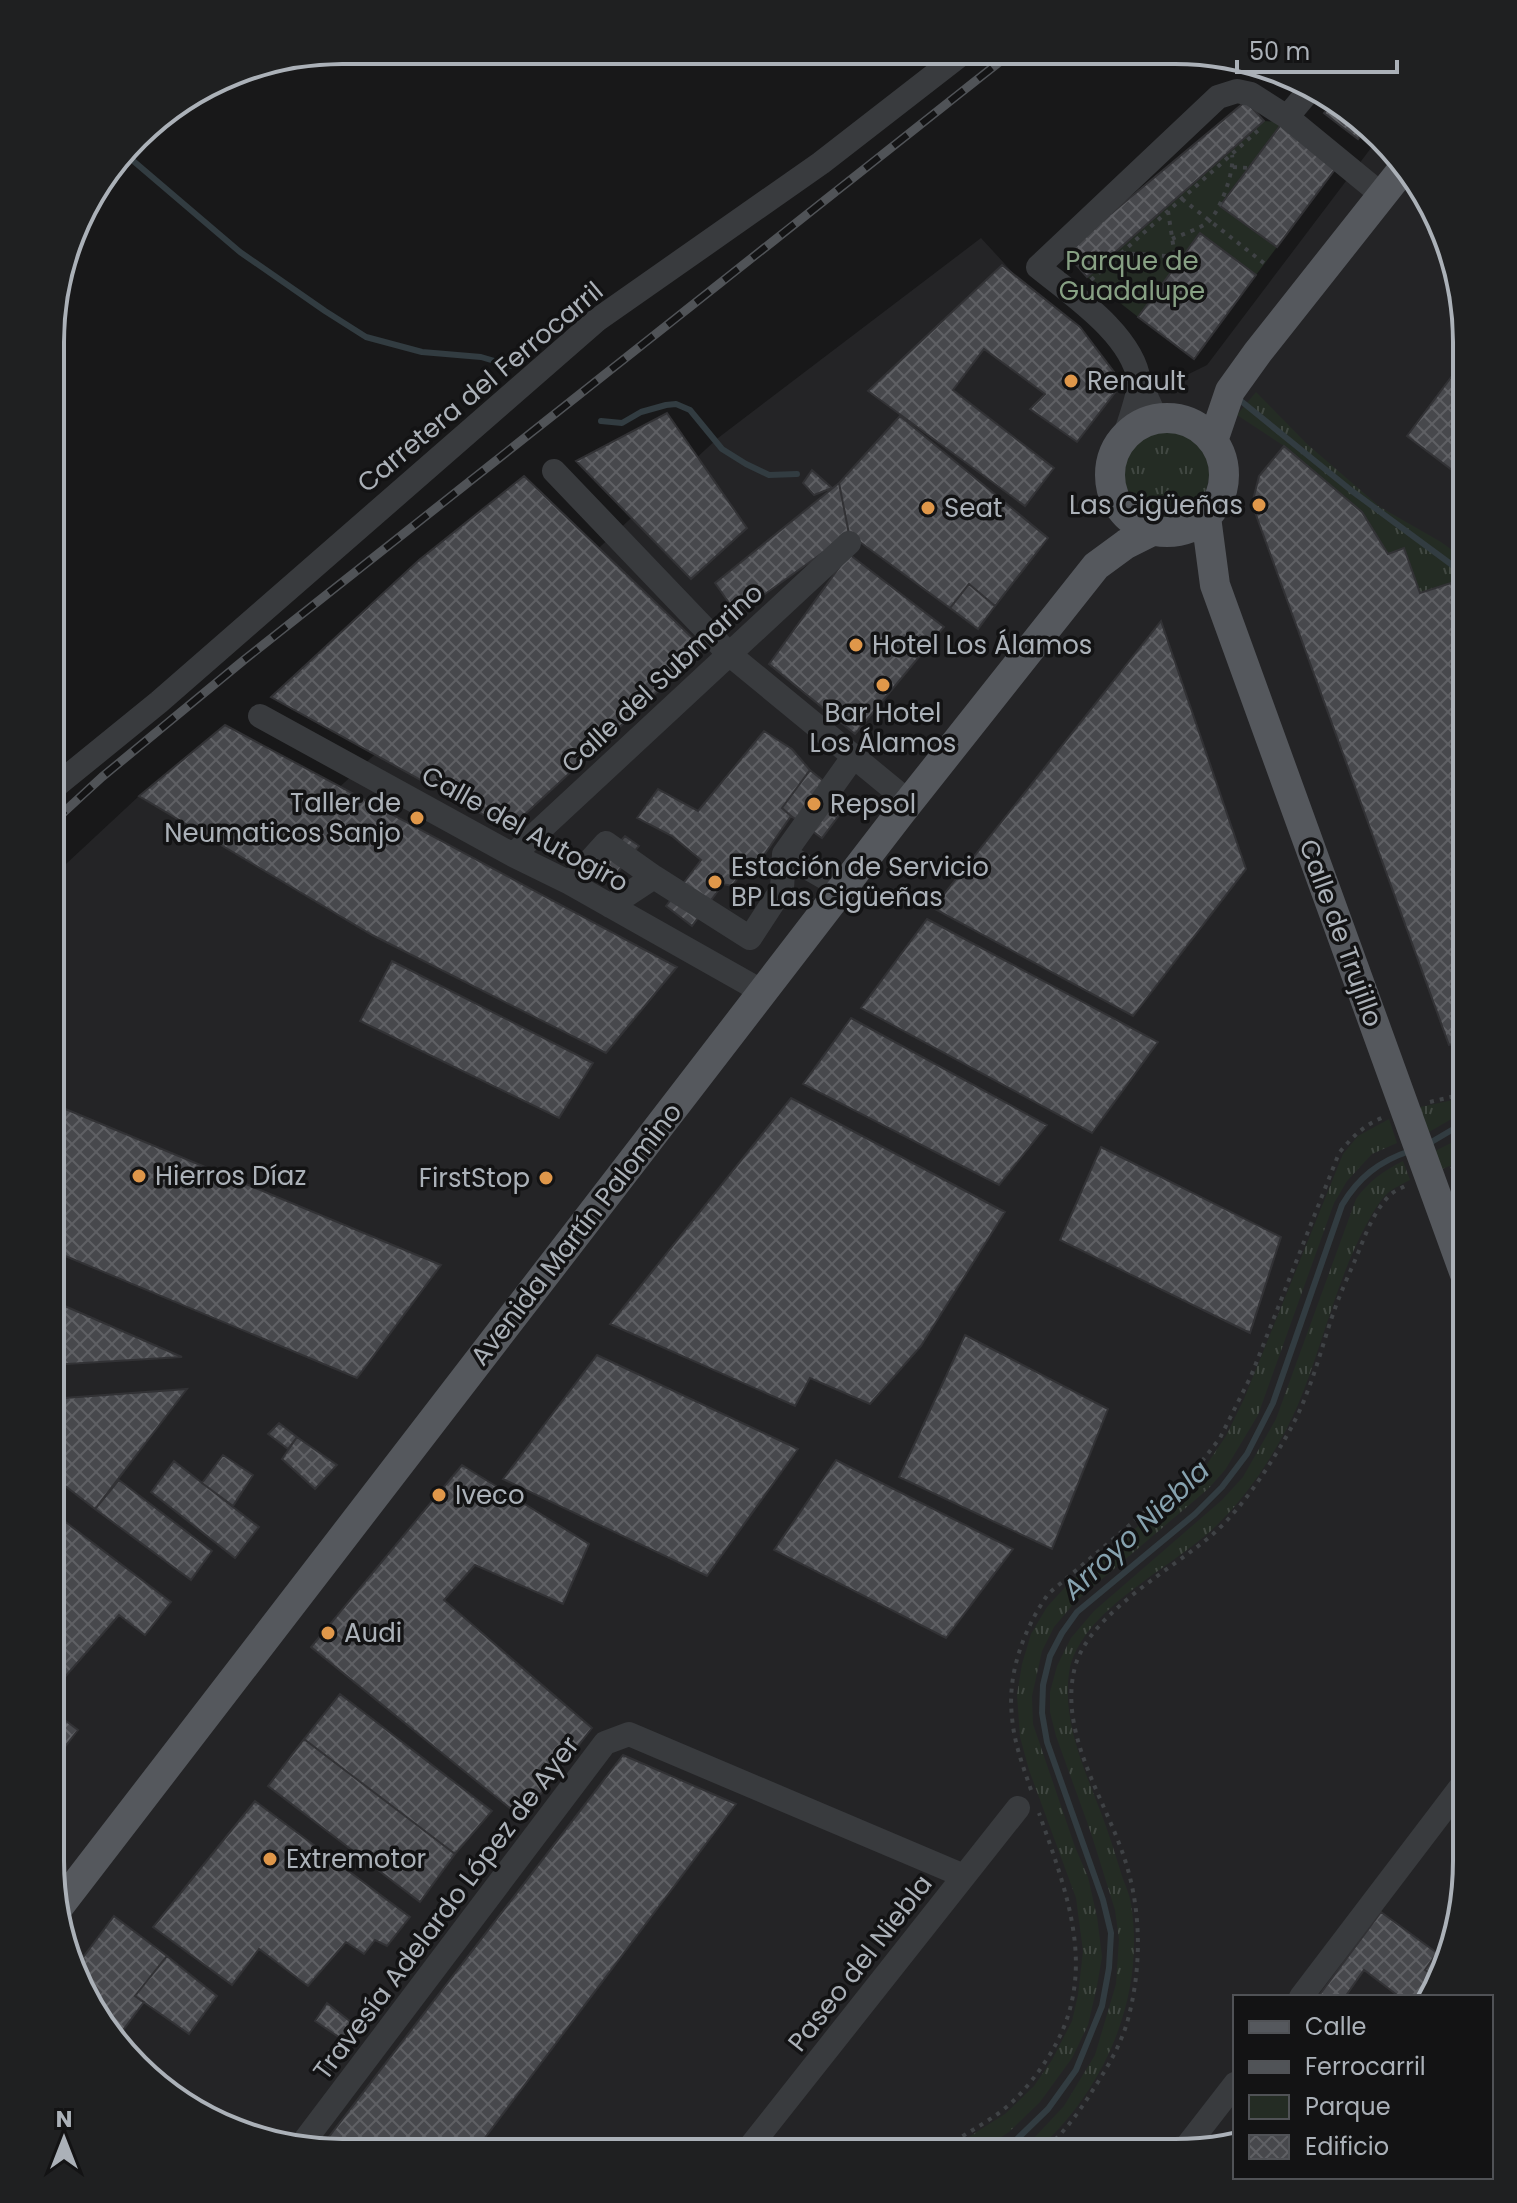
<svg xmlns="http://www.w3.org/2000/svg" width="1517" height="2203" font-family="Poppins,sans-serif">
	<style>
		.built { fill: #242426 }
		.grass { fill: url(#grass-tufts) }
		.park { fill: #242c24 }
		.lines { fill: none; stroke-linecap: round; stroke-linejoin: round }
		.stream { stroke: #323c41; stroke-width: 6 }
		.building { fill: url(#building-cross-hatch); stroke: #323235; stroke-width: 2 }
		.path { stroke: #3f4245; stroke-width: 4; stroke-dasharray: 4 6; stroke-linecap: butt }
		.minor { stroke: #393b3e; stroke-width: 24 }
		.major { stroke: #55585d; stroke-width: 30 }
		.rail-casing { stroke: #505357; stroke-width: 9 }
		.rail { stroke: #131314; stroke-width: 6; stroke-dasharray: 18; stroke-linecap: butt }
		.poi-dot { fill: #df974a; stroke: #131314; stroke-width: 3 }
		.labels { text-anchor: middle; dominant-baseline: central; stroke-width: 7; stroke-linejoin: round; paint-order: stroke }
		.park-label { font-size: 26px; fill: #87a184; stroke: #131314 }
		.poi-label { font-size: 26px; fill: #abb1b8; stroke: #131314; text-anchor: start }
		.street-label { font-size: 26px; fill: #abb1b8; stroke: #131314 }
		.water-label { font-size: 28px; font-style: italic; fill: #86a2af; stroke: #131314 }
		.rim { fill: none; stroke: #abb1b8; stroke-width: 4 }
	</style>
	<defs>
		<pattern id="grass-tufts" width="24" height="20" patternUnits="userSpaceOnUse" patternTransform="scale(2)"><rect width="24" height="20" fill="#242c24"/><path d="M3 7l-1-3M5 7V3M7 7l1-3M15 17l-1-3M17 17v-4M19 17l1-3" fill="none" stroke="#414842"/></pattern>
		<pattern id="building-cross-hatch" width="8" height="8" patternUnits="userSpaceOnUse" patternTransform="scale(2)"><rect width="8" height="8" fill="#47484c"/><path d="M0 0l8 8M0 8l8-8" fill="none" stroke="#5f6064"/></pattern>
	</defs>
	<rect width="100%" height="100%" fill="#181819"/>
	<path class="built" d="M1377 140 1437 213 1467 341 1466 1881 1427 1997H1235V2139L1176 2153 304 2151 165 2093 80 1990 50 1861 52 877 139 796 255 865 718 438 981 238 1132 402 1207 365Z"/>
	<path class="grass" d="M1256 392 1307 444 1380 507 1441 542 1467 561V628L1451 583 1420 593 1404 548 1388 554 1362 512 1284 446 1237 415Z
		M1123 474a43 43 0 1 1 86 0a43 43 0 1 1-86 0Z
		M1467 1097V1110L1429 1132 1420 1107Z
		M1389 1119 1397 1143 1372 1154 1347 1181 1334 1203 1258 1415 1225 1470 1208 1489 1075 1602 1054 1627 1042 1651 1032 1696 1033 1724 1075 1847 1088 1877 1097 1917 1102 1957 1097 1986 1088 2025 1072 2058 1040 2102 1009 2132 977 2152H945L1005 2114 1034 2086 1052 2060 1072 2021 1078 1995 1083 1951 1076 1898 1029 1770 1020 1737 1017 1695 1022 1664 1031 1634 1047 1607 1068 1584 1176 1495 1207 1464 1226 1436 1244 1399 1343 1154 1358 1136Z
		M1467 1135V1155L1457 1163 1442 1169 1435 1151Z
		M1403 1161 1410 1180C1403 1184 1395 1187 1389 1192 1379 1200 1372 1215 1365 1227 1335 1284 1322 1348 1297 1407 1278 1450 1249 1494 1216 1526 1173 1568 1079 1610 1069 1673 1062 1723 1086 1773 1103 1818 1110 1837 1116 1857 1122 1876 1125 1885 1130 1895 1131 1904 1146 1997 1104 2092 1034 2153H1011L1034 2138 1064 2106 1095 2055 1116 1984 1119 1939 1115 1910 1091 1833 1056 1736 1050 1712V1692L1057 1666 1071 1638 1094 1611 1222 1500 1243 1477 1276 1419 1356 1199C1369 1181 1383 1171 1403 1161Z"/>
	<path class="park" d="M1264 121 1283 122 1221 205 1277 247 1256 275 1200 234 1138 317 1087 277Z"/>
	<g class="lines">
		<path class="stream" d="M124 153 240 252 325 311 366 337 422 352 481 357 511 366
			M1241 401 1352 491 1467 576
			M601 421 622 423 641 412 666 405 676 404 690 410 722 449 746 464 769 475 797 474
			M1428 1144 1467 1121
			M997 2152 1015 2141 1048 2109 1076 2070 1102 2006 1109 1968 1111 1933 1103 1900 1047 1742 1042 1713 1043 1685 1050 1656 1062 1633 1077 1612 1195 1514 1222 1487 1247 1454 1273 1403 1342 1205C1358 1178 1379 1161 1410 1151"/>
	</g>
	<path class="building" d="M1246 101 1264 121 1087 277 1065 252Z
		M1333 102 1352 110 1367 128 1358 139 1324 113Z
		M1283 122 1339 164 1277 247 1220 206Z
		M1439 220 1444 243 1429 233Z
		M1200 233 1256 275 1194 359 1138 317Z
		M1002 265 1080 327 1114 372 1117 390 1077 442 1030 409 1045 394 984 349 953 390 1054 468 1025 506 868 391Z
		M1467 356V458L1456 473 1407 436Z
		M667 413 747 528 691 579 576 461Z
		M900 416 1048 538 995 606 969 584 950 608 849 534 839 483Z
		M1284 446 1362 512 1388 554 1404 548 1420 593 1451 583 1467 628V1031L1462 1041 1449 1045 1252 504 1259 476Z
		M812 470 832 488 814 495 803 483Z
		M524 476 704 649 509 829 271 697 419 560Z
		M839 483 849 534 737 614 715 583Z
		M849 554 944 627 855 734 769 664Z
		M969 584 995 606 978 629 950 608Z
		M1161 621 1246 869 1133 1016 933 908Z
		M225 725 677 967 606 1053 372 935 139 796Z
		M764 731 792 749 810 770 782 808 791 816 751 874 745 869 732 886 723 884 692 926 666 906 701 860 672 836 637 818 658 789 698 811Z
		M810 770 849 802 822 838 791 816 782 808Z
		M625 836 639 846 617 873 603 861Z
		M927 919 1158 1042 1092 1133 861 1008Z
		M392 961 593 1063 559 1118 360 1021Z
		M851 1018 1047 1125 999 1185 803 1084Z
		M791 1098 1005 1212 921 1346 870 1404 810 1378 795 1406 610 1324Z
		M51 1103 441 1265 357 1378 51 1250Z
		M1101 1147 1281 1237 1250 1333 1060 1240Z
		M51 1300 182 1357 51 1365Z
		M965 1335 1108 1409 1052 1549 899 1477Z
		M597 1355 798 1449 707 1576 503 1479Z
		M187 1389 95 1509 51 1475V1399Z
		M279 1423 297 1437 288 1449 268 1434Z
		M297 1437 337 1465 315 1489 282 1459Z
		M223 1455 253 1475 233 1506 202 1483Z
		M836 1460 1013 1549 946 1638 774 1550Z
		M174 1461 259 1527 235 1558 151 1492Z
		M462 1465 589 1544 563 1604 475 1565 444 1600 592 1728 522 1818 311 1647Z
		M119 1480 212 1551 191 1580 95 1509Z
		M51 1511 171 1602 145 1635 119 1615 50 1694Z
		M340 1694 492 1811 455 1854 304 1739Z
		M50 1709 78 1730 50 1766Z
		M304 1739 455 1854 420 1902 268 1786Z
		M623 1755 736 1804 475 2151H318Z
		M255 1801 410 1917 387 1946 375 1940 364 1954 346 1942 308 1986 259 1949 232 1985 153 1927Z
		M1381 1912 1437 1953 1425 1970 1434 1976 1427 1997H1396L1397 1995 1364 1970 1345 1997H1318Z
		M114 1916 167 1956 135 1996 144 2002 118 2037 80 1990 75 1968Z
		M1446 1941 1434 1976 1425 1970Z
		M167 1956 217 1996 189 2034 135 1996Z
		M327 2003 361 2030 326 2078 315 2068 340 2038 315 2021Z"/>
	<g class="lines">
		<path class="path" d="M1233 167 1249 168
			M1182 199 1265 264
			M1168 211 1175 257
			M1172 239C1183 234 1199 229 1208 222 1220 212 1235 170 1232 155
			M1122 253 1182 257
			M1091 280 1262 127
			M1430 1102 1467 1093
			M1451 1169 1467 1162
			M1031 1790C1023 1766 1014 1743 1012 1717 1007 1673 1024 1629 1048 1594L1196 1469 1220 1438 1251 1376 1339 1153C1353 1136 1364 1125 1384 1117
			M937 2152C957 2139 979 2127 999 2113 1019 2098 1034 2079 1047 2059 1101 1977 1068 1896 1039 1813
			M1040 2153C1061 2137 1077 2115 1091 2093 1105 2071 1119 2049 1127 2023 1142 1969 1142 1910 1124 1857 1104 1797 1058 1732 1075 1667 1089 1614 1171 1570 1212 1535 1239 1511 1260 1480 1279 1449 1290 1431 1301 1410 1308 1390 1319 1362 1326 1332 1337 1303 1343 1287 1351 1270 1358 1253 1366 1233 1374 1211 1390 1195 1394 1191 1400 1189 1405 1186"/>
		<path class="minor" d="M1287 117 1382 195
			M1140 383 1156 418
			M1125 435C1129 423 1140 391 1139 381 1133 335 1071 294 1038 267L1218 97 1237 91 1251 94 1287 117 1308 92
			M554 471 729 654 909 802
			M260 716 513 855 570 883 763 992
			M52 789 159 702 597 320 821 163 964 52
			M784 854 854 756
			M513 855 849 543
			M570 883 606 843 654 877 750 938 782 889 784 854 843 888
			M610 906 654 877
			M1301 1997 1466 1780
			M299 2148 605 1743 629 1734 964 1876
			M1183 2151 1235 2084
			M746 2152 1018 1808"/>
		<path class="major" d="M1110 475a57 57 0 1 1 114 0a57 57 0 1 1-114 0Z
			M1213 441 1230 391 1258 352 1402 170
			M1206 517 1215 585 1467 1280
			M60 1905 901 812 1096 566 1126 544 1152 531"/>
		<defs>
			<path id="rail" d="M52 823 102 777 244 660 1012 52"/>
		</defs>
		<use href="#rail" class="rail-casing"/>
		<use href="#rail" class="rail"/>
	</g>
	<g class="poi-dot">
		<circle cx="1071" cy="381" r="8"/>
		<circle cx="1259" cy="505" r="8"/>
		<circle cx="928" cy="508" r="8"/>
		<circle cx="856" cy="645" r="8"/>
		<circle cx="883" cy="685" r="8"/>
		<circle cx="814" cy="804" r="8"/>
		<circle cx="417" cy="818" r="8"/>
		<circle cx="715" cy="882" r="8"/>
		<circle cx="139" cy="1176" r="8"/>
		<circle cx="546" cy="1178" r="8"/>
		<circle cx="439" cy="1495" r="8"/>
		<circle cx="328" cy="1633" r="8"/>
		<circle cx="270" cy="1859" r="8"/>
	</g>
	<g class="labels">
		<g class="park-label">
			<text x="1132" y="261">Parque de<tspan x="1132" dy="30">Guadalupe</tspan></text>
		</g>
		<g class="poi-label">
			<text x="1087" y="381">Renault</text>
			<text x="1243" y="505" text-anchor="end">Las Cigüeñas</text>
			<text x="944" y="508">Seat</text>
			<text x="872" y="645">Hotel Los Álamos</text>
			<text x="883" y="713" text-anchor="middle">Bar Hotel<tspan x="883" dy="30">Los Álamos</tspan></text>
			<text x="401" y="803" text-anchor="end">Taller de<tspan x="401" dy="30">Neumaticos Sanjo</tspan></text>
			<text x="830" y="804">Repsol</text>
			<text x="731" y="867">Estación de Servicio<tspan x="731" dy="30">BP Las Cigüeñas</tspan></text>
			<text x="155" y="1176">Hierros Díaz</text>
			<text x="530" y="1178" text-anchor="end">FirstStop</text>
			<text x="455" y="1495">Iveco</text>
			<text x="344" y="1633">Audi</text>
			<text x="286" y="1859">Extremotor</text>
		</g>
		<g class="street-label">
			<text transform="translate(480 387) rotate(-40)">Carretera del Ferrocarril</text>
			<text transform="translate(662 678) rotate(-43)">Calle del Submarino</text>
			<text transform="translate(525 829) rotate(29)">Calle del Autogiro</text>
			<text transform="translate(1341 933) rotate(70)">Calle de Trujillo</text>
			<text transform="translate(576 1234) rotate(-52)">Avenida Martín Palomino</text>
			<text transform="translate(446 1908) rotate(-53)">Travesía Adelardo López de Ayer</text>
			<text transform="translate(860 1963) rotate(-52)">Paseo del Niebla</text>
		</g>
		<g class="water-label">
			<text transform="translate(1136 1530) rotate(-43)">Arroyo Niebla</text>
		</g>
	</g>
	<path d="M0 0H1517V2203H0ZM342 64H1175A278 278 0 0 1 1453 342V1861A278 278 0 0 1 1175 2139H342A278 278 0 0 1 64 1861V342A278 278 0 0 1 342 64Z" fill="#1f2021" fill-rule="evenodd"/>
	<path class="rim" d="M342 64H1175A278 278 0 0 1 1453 342V1861A278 278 0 0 1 1175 2139H342A278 278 0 0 1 64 1861V342A278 278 0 0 1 342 64Z"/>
	<rect x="1233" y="1995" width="260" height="184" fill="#131314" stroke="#505256" stroke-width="2"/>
	<rect x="1249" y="2021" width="40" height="12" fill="#55585d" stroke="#505256" stroke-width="2"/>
	<text x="1305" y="2035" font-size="24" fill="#abb1b8">Calle</text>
	<rect x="1249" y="2061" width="40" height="12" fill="#505357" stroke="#505256" stroke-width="2"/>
	<text x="1305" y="2075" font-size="24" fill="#abb1b8">Ferrocarril</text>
	<rect x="1249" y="2095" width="40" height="24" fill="#242c24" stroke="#505256" stroke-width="2"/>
	<text x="1305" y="2115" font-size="24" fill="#abb1b8">Parque</text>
	<rect x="1249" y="2135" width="40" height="24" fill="url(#building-cross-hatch)" stroke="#505256" stroke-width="2"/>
	<text x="1305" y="2155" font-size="24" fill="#abb1b8">Edificio</text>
	<g transform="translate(64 2139)" stroke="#131314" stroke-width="6" paint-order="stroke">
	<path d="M0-6L14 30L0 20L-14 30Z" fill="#abb1b8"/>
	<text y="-12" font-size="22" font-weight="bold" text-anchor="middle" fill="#abb1b8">N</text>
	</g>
	<path d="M1237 60v12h160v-12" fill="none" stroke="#abb1b8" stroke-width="4"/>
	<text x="1249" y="60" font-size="24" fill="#abb1b8" stroke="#131314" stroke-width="6" paint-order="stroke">50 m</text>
</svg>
